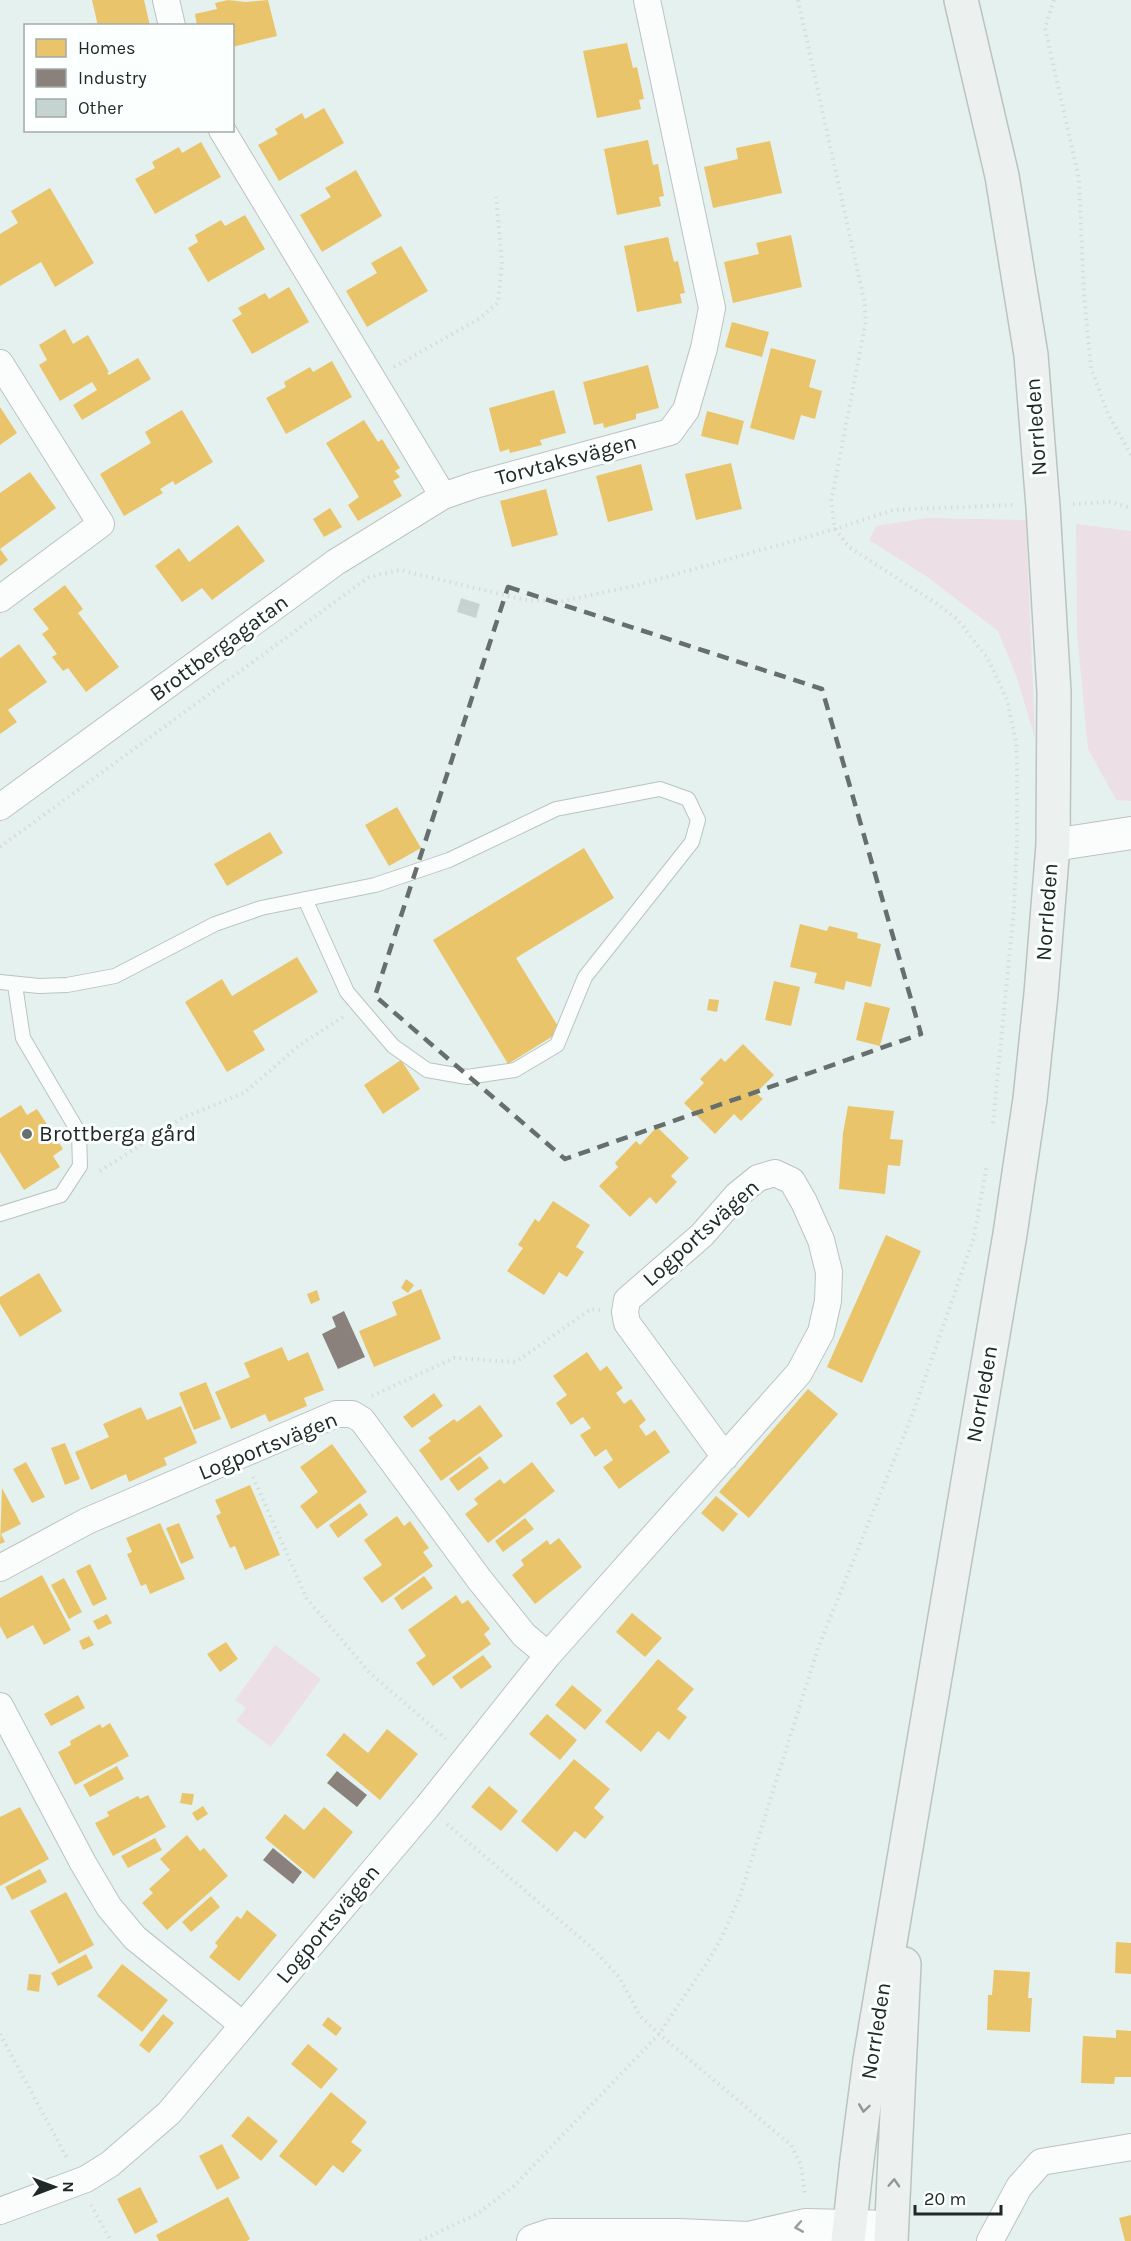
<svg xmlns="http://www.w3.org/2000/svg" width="1131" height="2241" font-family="Karla,sans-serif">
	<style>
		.green { fill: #eddfe6 }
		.homes { fill: #e9c46a }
		.industry { fill: #8a817c }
		.building { fill: #c6d4d1 }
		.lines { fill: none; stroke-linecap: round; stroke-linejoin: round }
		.service-casing { stroke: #bac3c1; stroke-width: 16 }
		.minor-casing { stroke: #bac3c1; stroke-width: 28 }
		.tertiary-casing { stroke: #bac3c1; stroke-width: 34 }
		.secondary-casing { stroke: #bac3c1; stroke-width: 36 }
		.path { stroke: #d7dcda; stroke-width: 4; stroke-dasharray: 1.5 4.5; stroke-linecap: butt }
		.service { stroke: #fbfdfc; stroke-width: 14 }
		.minor { stroke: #fbfdfc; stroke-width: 26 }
		.tertiary { stroke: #fbfdfc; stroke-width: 32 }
		.secondary { stroke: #ecf1f0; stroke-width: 33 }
		.oneway { stroke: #919796 }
		.oneway2 { stroke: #999e9d }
		.marked { fill: none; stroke: #666f6d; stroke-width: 4.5; stroke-dasharray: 12 8; stroke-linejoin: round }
		.poi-dot { fill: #666f6d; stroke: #fbfffe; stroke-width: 2 }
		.labels { text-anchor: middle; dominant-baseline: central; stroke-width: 6; stroke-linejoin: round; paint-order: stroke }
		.street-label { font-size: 22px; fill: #212928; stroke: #fbfffe }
		.poi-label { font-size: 22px; fill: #212928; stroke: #fbfffe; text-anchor: start }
	</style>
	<rect width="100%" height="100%" fill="#e5f1ee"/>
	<path class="green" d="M927 518 1026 520 1035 738 1017 678 998 631 926 576 869 540 876 526Z
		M1076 524 1131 531V801L1116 800 1088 749 1077 634Z
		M275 1645 321 1679 271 1747 236 1721 246 1708 235 1700Z"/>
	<path class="homes" d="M92 0H144L150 26H98Z
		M228 0 246 2 268 0 277 36 232 47V26H197L195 14 217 9 215 3Z
		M627 43 633 68 637 67 644 99 639 100 641 109 597 118 583 51Z
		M324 108 344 143 279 181 258 145 278 134 275 129 302 113 305 119Z
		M648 140 653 165 658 164 664 196 659 197 661 206 617 215 604 149Z
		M770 141 782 193 713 208 704 167 738 159 736 148Z
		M201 142 221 177 155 214 135 179 155 168 152 162 179 147 182 153Z
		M356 170 382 216 322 252 300 215 331 197 325 188Z
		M50 188 94 263 55 287 41 262 0 286V234L18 223 11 211Z
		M245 215 265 249 208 282 188 248 198 242 195 235 221 220 225 226Z
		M791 235 802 287 733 303 724 262 759 254 756 243Z
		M668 237 674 262 678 261 685 293 680 294 682 303 637 312 624 246Z
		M401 246 428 291 367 327 346 291 377 273 371 263Z
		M289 287 309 322 252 354 232 320 242 314 238 308 265 293 269 299Z
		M732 322 769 332 762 357 725 347Z
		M65 329 73 344 88 335 109 372 107 373 109 375 138 358 151 379 82 420 73 405 97 390 92 382 60 401 39 365 47 360 39 345Z
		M771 348 816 360 809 387 822 391 815 419 801 415 794 440 750 428Z
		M332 361 352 397 286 434 266 398 286 387 284 382 310 367 313 372Z
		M648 365 659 408 636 414V419L604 428 603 423 594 425 583 382Z
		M554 390 566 433 540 440 542 445 510 453 509 449 500 452 489 408Z
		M0 407 17 433 0 445Z
		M182 410 213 462 175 485 173 481 160 489 163 493 124 516 100 474 151 443 145 432Z
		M707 411 744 421 738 445 701 436Z
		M364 420 378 442 382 439 400 468 395 471 400 477 393 481 402 496 358 521 348 505 359 497 326 443Z
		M731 463 742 509 696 520 685 474Z
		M641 464 653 510 608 522 596 476Z
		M30 472 56 508 0 549 8 560 0 566V493Z
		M546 489 558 535 512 547 500 501Z
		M330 508 342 527 324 537 313 519Z
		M238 525 265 561 212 600 202 588 182 602 155 566 179 548 189 562Z
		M65 585 83 609 78 613 119 667 86 692 68 668 63 671 52 657 57 654 42 634 49 629 33 609Z
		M19 644 47 682 8 710 17 722 0 734V658Z
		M397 807 421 848 389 866 365 825Z
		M270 832 283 853 227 886 214 864Z
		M584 848 614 898 516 958 561 1031 508 1064 433 940Z
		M800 924 827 931 829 926 858 933 857 938 881 944 871 987 846 981 844 990 814 983 817 973 790 967Z
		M297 957 318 992 253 1031 265 1050 227 1072 185 1002 222 979 232 996Z
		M774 981 800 987 791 1026 765 1020Z
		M709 999 719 1000 717 1012 707 1010Z
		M865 1002 890 1008 880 1046 856 1040Z
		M743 1044 774 1075 756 1093 763 1099 741 1121 734 1114 715 1134 684 1103 704 1083 700 1079 721 1058 725 1062Z
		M401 1060 420 1089 383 1114 364 1085Z
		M21 1105 27 1115 37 1109 63 1149 53 1156 60 1167 24 1190 0 1152V1118Z
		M848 1106 894 1111 890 1139 903 1140 900 1166 888 1165 885 1194 839 1189 843 1133Z
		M657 1127 689 1158 671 1176 677 1182 656 1204 650 1197 630 1217 599 1186 618 1167 615 1163 636 1141 640 1145Z
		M553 1201 590 1225 576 1247 584 1252 567 1277 559 1272 544 1295 507 1271 523 1248 518 1245 535 1219 539 1222Z
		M886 1235 921 1251 862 1383 827 1367Z
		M39 1273 62 1311 20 1337 0 1304V1297Z
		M406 1279 414 1285 408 1293 401 1288Z
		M421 1289 441 1339 374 1367 359 1331 397 1315 392 1302Z
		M317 1290 320 1300 311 1304 307 1294Z
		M282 1347 288 1361 308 1352 324 1390 304 1398 307 1406 269 1422 265 1414 231 1429 215 1392 250 1377 244 1363Z
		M587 1352 600 1371 607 1366 623 1388 616 1393 624 1404 631 1399 646 1420 639 1426 646 1436 655 1430 670 1452 619 1489 603 1467 613 1460 606 1449 595 1457 580 1435 591 1428 583 1417 571 1425 556 1403 567 1395 553 1376Z
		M206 1382 221 1419 194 1430 179 1393Z
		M808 1389 838 1414 749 1518 719 1492Z
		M434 1393 443 1406 412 1428 403 1417Z
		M480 1405 503 1436 441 1481 419 1450 431 1441 428 1438 454 1419 457 1422Z
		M181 1406 197 1443 164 1458 167 1465 129 1482 126 1474 91 1490 75 1452 109 1437 103 1424 141 1407 147 1420Z
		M65 1443 80 1479 65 1485 51 1448Z
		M332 1444 367 1492 317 1529 300 1506 318 1492 300 1467Z
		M480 1456 489 1468 458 1491 449 1479Z
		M26 1462 45 1497 32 1503 13 1469Z
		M532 1462 555 1491 488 1543 465 1514 478 1504 474 1499 500 1479 504 1484Z
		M250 1485 280 1555 245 1570 235 1546 230 1548 216 1516 221 1513 215 1500Z
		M2 1488 21 1524 1 1534 5 1542 0 1544Z
		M716 1496 738 1514 723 1532 701 1513Z
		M360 1503 368 1515 338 1538 329 1525Z
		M397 1516 404 1526 410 1521 429 1548 423 1552 433 1566 382 1603 363 1578 382 1565 364 1540Z
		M525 1518 534 1529 503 1552 495 1541Z
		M160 1523 185 1579 150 1594 146 1584 141 1586 127 1554 132 1552 126 1538Z
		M179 1523 194 1558 181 1564 166 1528Z
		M559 1538 582 1567 535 1604 512 1575 524 1565 521 1560 547 1540 550 1545Z
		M90 1564 107 1599 93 1606 76 1571Z
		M42 1575 71 1630 44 1645 33 1625 7 1639 0 1626V1598Z
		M424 1576 433 1588 402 1610 394 1598Z
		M64 1578 82 1612 69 1619 51 1585Z
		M456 1595 462 1604 468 1600 490 1629 484 1634 491 1644 433 1686 416 1663 426 1656 408 1630Z
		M632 1613 662 1638 645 1657 616 1632Z
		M107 1614 112 1623 98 1630 93 1621Z
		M89 1636 94 1645 83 1650 79 1641Z
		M226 1642 238 1659 220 1672 207 1654Z
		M483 1655 492 1667 461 1689 452 1677Z
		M658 1659 694 1689 677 1709 687 1717 669 1740 658 1731 641 1752 605 1722Z
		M572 1685 602 1710 585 1730 555 1705Z
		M78 1695 85 1708 51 1726 44 1714Z
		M547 1714 577 1740 560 1760 529 1734Z
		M110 1723 129 1756 75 1785 58 1752 71 1745 70 1741 100 1724 102 1728Z
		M387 1729 418 1754 380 1800 326 1755 344 1733 368 1753Z
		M574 1759 610 1789 594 1808 604 1817 585 1839 575 1831 557 1852 521 1821Z
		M117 1766 124 1779 90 1797 83 1785Z
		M489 1786 518 1811 501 1831 471 1807Z
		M182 1793 194 1794 192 1805 180 1803Z
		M148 1795 166 1827 113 1856 95 1823 109 1816 107 1812 138 1796 140 1799Z
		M203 1806 208 1814 197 1821 192 1813Z
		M20 1807 49 1859 0 1886V1817Z
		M324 1807 353 1832 314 1879 265 1838 285 1814 304 1830Z
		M187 1835 200 1851 204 1848 228 1876 167 1930 142 1903 153 1893 149 1889 170 1870 160 1859Z
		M155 1838 162 1850 128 1868 121 1856Z
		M40 1869 47 1882 12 1900 5 1887Z
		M66 1892 94 1945 59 1964 30 1911Z
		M211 1896 220 1907 191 1932 182 1922Z
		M247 1910 277 1935 239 1981 209 1957 218 1946 215 1943 237 1916 241 1919Z
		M1116 1942 1131 1943V1974L1115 1973Z
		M86 1954 93 1968 58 1986 51 1973Z
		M122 1964 168 2000 142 2032 97 1996Z
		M994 1970 1030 1972 1028 1998H1032L1030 2032 987 2030 988 1995H992Z
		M29 1974 41 1975 39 1992 27 1990Z
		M163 2014 174 2023 149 2053 139 2045Z
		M328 2017 342 2028 336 2036 322 2025Z
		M1116 2030 1131 2031V2077H1115L1114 2084 1081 2083 1083 2036 1116 2038Z
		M308 2044 338 2069 321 2089 291 2064Z
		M331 2092 367 2122 351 2142 362 2150 343 2173 333 2165 316 2186 279 2156Z
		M248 2116 278 2141 261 2161 231 2136Z
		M222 2144 240 2178 217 2190 199 2156Z
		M140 2187 158 2222 135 2234 117 2199Z
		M228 2197 250 2239 247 2241H159L156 2235Z
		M1131 2215V2241H1125L1119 2218Z"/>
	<path class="industry" d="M344 1311 365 1357 338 1369 322 1334 336 1327 332 1317Z
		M337 1771 367 1795 357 1807 327 1783Z
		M273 1848 302 1872 293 1884 263 1860Z"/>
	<path class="building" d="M461 598 480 604 476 618 457 612Z"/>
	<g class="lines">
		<defs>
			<path id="service" d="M0 982 39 986 67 985 115 976 215 924 261 908 375 885 449 860 556 809 660 789 688 799 698 820 692 842 585 977 557 1045 515 1070 467 1077 427 1070 393 1046 347 992 305 899
				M0 1214 61 1195 80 1166 79 1133 23 1038 15 985"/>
			<path id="minor" d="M166 0 172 26
				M222 130 443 496 475 485 670 432 686 410 704 348 712 308 647 0
				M0 363 101 524 0 599
				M0 807 336 562 443 496
				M0 1568 87 1521 336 1414H352L362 1420 479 1579 524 1635 548 1655
				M0 1706 83 1863 109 1907 135 1938 243 2025
				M0 2211 86 2179 110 2164 169 2113 427 1807 548 1655 799 1373 821 1332 828 1301 829 1272 821 1240 804 1202 792 1181 775 1173 758 1178 737 1195 702 1235 627 1300 625 1312 627 1323 725 1457
				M990 2241 1019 2187 1041 2162 1131 2147"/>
			<path id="tertiary" d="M1053 845 1131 833
				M533 2241 551 2235H679L748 2238 805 2225 892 2227"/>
			<path id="secondary" d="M848 2241 857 2160 870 2060 1010 1234 1030 1099 1041 994 1053 845 1054 692 1043 507 1031 355 1002 176 961 0
				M891 2241 904 1964"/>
		</defs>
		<use href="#service" class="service-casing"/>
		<use href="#minor" class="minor-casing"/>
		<use href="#tertiary" class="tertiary-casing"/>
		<use href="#secondary" class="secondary-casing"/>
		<path class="path" d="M798 0 864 300 866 321 831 502 835 529 849 547 940 606 957 619 988 659 1007 700 1016 741 1017 762V841L1014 909 993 1123
			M1054 0 1045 28 1079 179 1084 296 1091 368 1108 414 1131 455
			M394 367 477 320 498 303 502 262 496 197
			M1073 504 1110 502 1131 508
			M0 847 369 577 400 570 525 600 562 601 634 586 835 529 893 510 1013 505
			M100 1171 182 1118 244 1093 301 1044 343 1017
			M372 1396 454 1358 516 1362 591 1309 600 1310
			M253 1477 307 1599 369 1672 446 1739
			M447 1824 591 1947 619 1977 640 2016 659 2034 791 2145 801 2165 805 2195
			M0 2034 67 2158
			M91 2205 111 2241
			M420 2241 477 2214 514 2186 659 2034 710 1958 723 1935 740 1896 818 1648 913 1413 974 1237 987 1164"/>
		<use href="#service" class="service"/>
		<use href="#minor" class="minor"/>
		<use href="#tertiary" class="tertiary"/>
		<use href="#secondary" class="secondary"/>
	</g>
	<defs><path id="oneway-chevron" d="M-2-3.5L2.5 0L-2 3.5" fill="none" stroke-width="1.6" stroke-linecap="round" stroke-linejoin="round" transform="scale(1.5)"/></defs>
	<g class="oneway">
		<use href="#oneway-chevron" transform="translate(864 2108) rotate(98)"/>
		<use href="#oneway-chevron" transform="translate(894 2183) rotate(-87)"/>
	</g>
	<use class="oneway2" href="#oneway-chevron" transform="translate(799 2227) rotate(170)"/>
	<path class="marked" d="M508 587 822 689 921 1034 565 1159 375 996Z"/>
	<circle class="poi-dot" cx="27" cy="1134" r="6"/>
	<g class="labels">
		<g class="street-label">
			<text transform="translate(1036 427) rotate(-94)">Norrleden</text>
			<text transform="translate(566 460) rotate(-15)">Torvtaksvägen</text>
			<text transform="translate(219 648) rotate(-36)">Brottbergagatan</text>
			<text transform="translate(1047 912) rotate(-86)">Norrleden</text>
			<text transform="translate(701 1233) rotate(-42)">Logportsvägen</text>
			<text transform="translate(982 1394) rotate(-80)">Norrleden</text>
			<text transform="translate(268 1446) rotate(-22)">Logportsvägen</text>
			<text transform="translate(328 1924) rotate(-50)">Logportsvägen</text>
			<text transform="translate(876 2031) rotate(-81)">Norrleden</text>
		</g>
		<g class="poi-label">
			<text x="39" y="1134">Brottberga gård</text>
		</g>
	</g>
	<rect x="24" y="24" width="210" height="108" fill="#fbfffe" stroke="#a4a9a8" stroke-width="1.5"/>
	<rect x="36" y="39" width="30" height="18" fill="#e9c46a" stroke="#a4a9a8" stroke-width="1.5"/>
	<text x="78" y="54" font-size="18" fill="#212928">Homes</text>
	<rect x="36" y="69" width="30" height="18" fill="#8a817c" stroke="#a4a9a8" stroke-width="1.5"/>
	<text x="78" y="84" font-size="18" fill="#212928">Industry</text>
	<rect x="36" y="99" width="30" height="18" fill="#c6d4d1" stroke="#a4a9a8" stroke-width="1.5"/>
	<text x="78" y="114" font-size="18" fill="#212928">Other</text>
	<g transform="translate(54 2187) rotate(90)" stroke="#fbfffe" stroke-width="4.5" paint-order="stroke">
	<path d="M0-4.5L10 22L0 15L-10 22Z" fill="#212928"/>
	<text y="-9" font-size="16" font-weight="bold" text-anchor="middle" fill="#212928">N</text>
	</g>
	<path d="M915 2205v9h86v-9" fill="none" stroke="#212928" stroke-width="3"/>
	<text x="924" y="2205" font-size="18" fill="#212928" stroke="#fbfffe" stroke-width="4.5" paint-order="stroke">20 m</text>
</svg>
